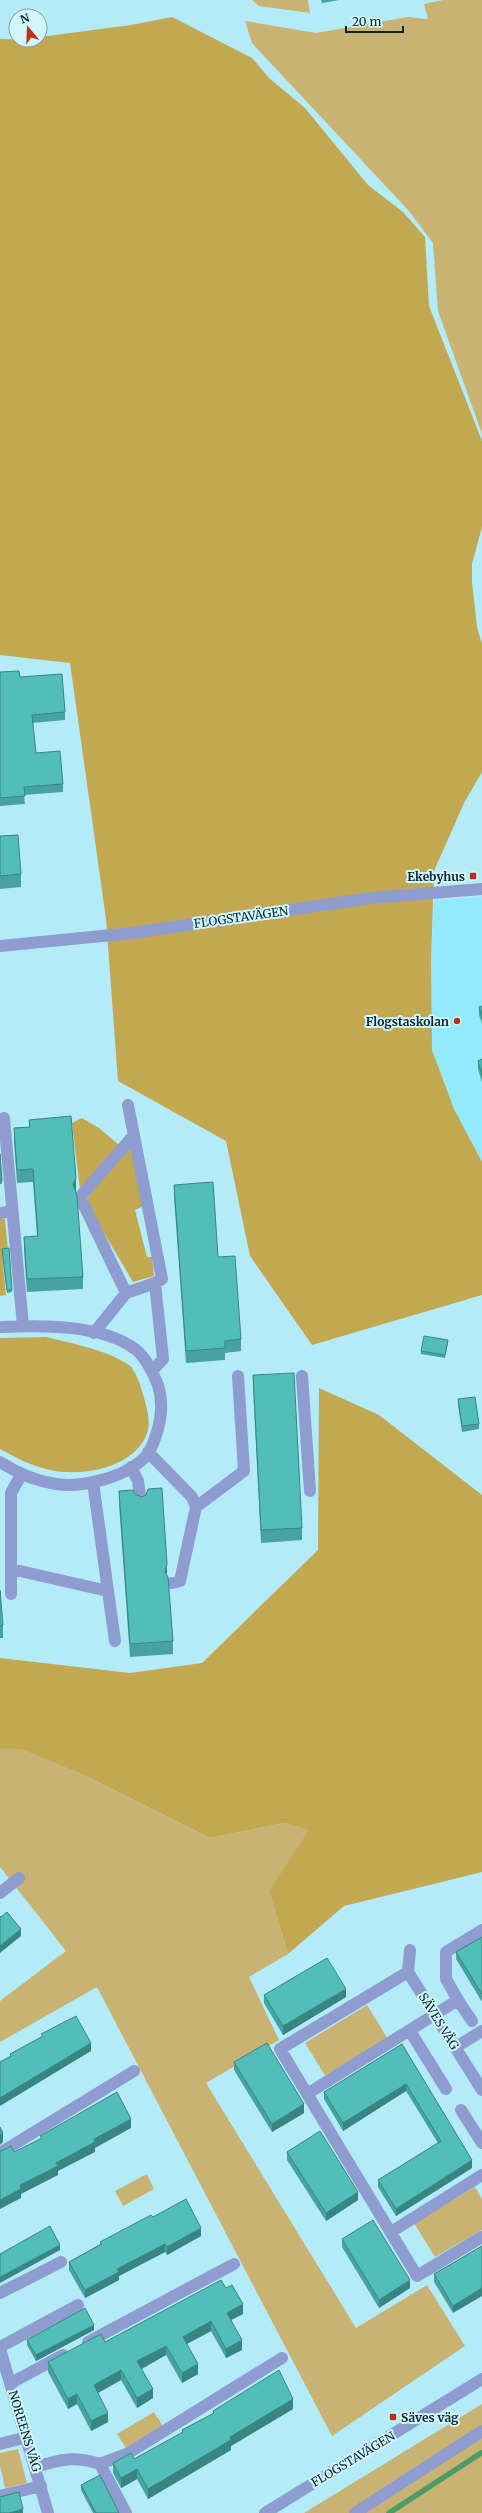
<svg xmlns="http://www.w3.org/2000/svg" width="482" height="2513" font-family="Merriweather,serif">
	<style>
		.built { fill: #93eafc }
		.green { fill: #c8b372 }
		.forest { fill: #c3a852 }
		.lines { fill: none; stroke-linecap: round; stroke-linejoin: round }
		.stream { stroke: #4f9b67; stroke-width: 5.5 }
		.minor { stroke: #8e9ccf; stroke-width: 12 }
		.wall { fill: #46a3a0 }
		.shaded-wall { fill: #398582 }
		.building { fill: #51beba; stroke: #398582 }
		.poi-dot { fill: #bc3018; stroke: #d1f6fe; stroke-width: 1.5 }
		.labels { text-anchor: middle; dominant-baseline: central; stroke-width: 4; stroke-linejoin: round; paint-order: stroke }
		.poi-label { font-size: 12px; font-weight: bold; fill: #06282e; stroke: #d1f6fe; text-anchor: end }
		.street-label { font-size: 12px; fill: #06282e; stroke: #d1f6fe }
	</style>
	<rect width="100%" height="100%" fill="#b3ecf8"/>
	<path class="built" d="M482 897V1162L454 1109 432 1050 431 961 434 900Z"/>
	<path class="green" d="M252 0H308L310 13 259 6Z
		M443 0H482V434L438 311 433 243 409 211 252 43 245 21 316 33 408 17 428 19 424 4Z
		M0 1749H20L86 1776 210 1838 284 1823 310 1830 269 1891 288 1954 249 1977 279 2040 206 2083 356 2328 427 2285 465 2346 332 2436 97 1987 0 2042V2001L66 1951 0 1867Z
		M367 2005 388 2039 326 2077 305 2043Z
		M147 2174 154 2189 123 2206 115 2191Z
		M475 2187 482 2199V2230L435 2257 414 2223Z
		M482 2404V2513H304Z
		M154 2412 163 2426 126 2448 117 2434Z
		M18 2449 27 2483 5 2488 0 2466V2453Z"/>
	<path class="forest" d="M172 17 252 58 269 78 305 108 368 185 403 212 425 237 429 306 482 441V527L472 564V582L477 627 482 644V772L464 803 434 871 431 961 432 1050 454 1109 482 1162V1295L312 1345 250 1256 226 1141 118 1081 106 919 70 663 0 655V39L40 40V37L131 25Z
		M82 1118 99 1128 119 1145 80 1190 72 1123Z
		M132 1142 144 1206 135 1210 147 1257H152L154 1276 133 1282 85 1201Z
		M0 1219H5L8 1251 2 1252 6 1295 0 1296Z
		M46 1337C73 1344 105 1349 129 1365 136 1370 142 1390 144 1398 147 1409 151 1421 147 1433 135 1468 82 1477 50 1470 32 1466 16 1458 0 1449V1338Z
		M319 1388 379 1415 482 1495V1872L344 1906 288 1954 269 1891 309 1830 284 1823 210 1838 86 1776 20 1749H0V1658L130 1673 202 1663 318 1550Z"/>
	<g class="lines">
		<path class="stream" d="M389 2513 481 2453"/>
		<path class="minor" d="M0 946 133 933 371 898 482 889
			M128 1105 162 1279 155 1283 163 1359 152 1371
			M4 1118 23 1326
			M0 1213 12 1211
			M126 1293 80 1197 134 1135
			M0 1327C41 1325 101 1324 135 1349 146 1357 153 1373 158 1385 163 1401 162 1416 157 1432 155 1439 151 1450 146 1456 127 1477 83 1488 56 1484 36 1481 17 1473 0 1462
			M94 1333 126 1293 155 1283
			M302 1376 310 1491
			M148 1452 192 1497 196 1507 180 1581 172 1583
			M131 1467 138 1481 141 1502
			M196 1507 244 1471 238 1376
			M11 1569 108 1591 93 1482
			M108 1591 115 1641
			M11 1594V1493L21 1475
			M0 1893 19 1878
			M410 1950 408 1972 482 2090
			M408 1972 280 2049 417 2276 482 2237
			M458 2000 472 2021
			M410 2031 446 2089
			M456 2047 482 2031
			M307 2094 458 2000 446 1979V1952L482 1930
			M461 2110 482 2143
			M0 2153 134 2071
			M391 2232 482 2175
			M0 2293 61 2262
			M88 2342 234 2264
			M0 2347 78 2305
			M0 2349 48 2513
			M11 2383 63 2355
			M0 2444 27 2437
			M100 2464 127 2454 282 2358
			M36 2467C61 2459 74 2456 100 2464L126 2513
			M0 2496 41 2486
			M265 2513 482 2379
			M355 2513 482 2431"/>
	</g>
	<path class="wall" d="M321 0H339L322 3Z
		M0 672 20 677 65 712V720L32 723 36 753 63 784V792L24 795 25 804 0 806Z
		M0 836 21 874V887L0 889Z
		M482 1006V1024L479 1015V1007Z
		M482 1059V1083L478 1069V1061Z
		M29 1120 76 1190 83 1277V1289L27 1292 24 1250V1237L37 1236 33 1182 17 1183 14 1141V1128L29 1127Z
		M0 1154 2 1181V1184H0Z
		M174 1185 218 1257 241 1339V1351L225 1353V1360L186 1363 174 1197Z
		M2 1249 12 1290V1292L7 1293Z
		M448 1343 445 1358 421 1354V1351Z
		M253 1375 302 1528V1540L261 1543 253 1388Z
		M458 1399 479 1424V1429L462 1432 458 1405Z
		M119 1491 167 1575 173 1641V1654L130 1657 119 1504Z
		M0 1590 3 1625V1638H0Z
		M482 1937V2002L456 1959V1952Z
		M264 1995 346 1997 283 2035 264 2003Z
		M402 2044 472 2168 396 2216 378 2187V2180L438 2143 406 2091 343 2131 324 2099V2092Z
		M234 2062 304 2113 272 2132 234 2070Z
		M287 2152 358 2200 326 2221 287 2160Z
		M153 2217 201 2236 167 2255 165 2252 119 2276V2280L85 2298 69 2270V2262L100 2244V2242Z
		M342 2239 410 2288 379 2308 342 2247Z
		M482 2246 453 2313 434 2282V2274Z
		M226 2288 243 2314 231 2320 242 2350 226 2358 211 2331 187 2344 198 2374 182 2383 166 2355 142 2369 153 2398 137 2408 121 2380 98 2393 108 2422 91 2431 77 2404 68 2409 48 2372V2362L105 2342Z
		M94 2330 36 2361 27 2345V2340Z
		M293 2409 231 2446V2450L148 2499 137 2479 121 2488 113 2473V2463L134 2459 182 2433V2430L213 2414V2411Z
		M81 2485 119 2513H93L81 2490Z"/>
	<path class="shaded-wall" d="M76 1178V1190L73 1196V1184Z
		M167 1564V1577L165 1572Z
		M21 1929V1936L0 1953V1946Z
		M346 1989V1997L283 2035V2026Z
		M91 2043V2051L0 2106V2098Z
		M406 2084V2091L343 2131V2123Z
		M304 2104V2113L272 2132V2124Z
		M131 2119V2128L95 2148V2152L58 2171V2175L21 2194V2198L0 2209V2200L20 2185 94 2139Z
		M3 2133V2142L0 2145V2135Z
		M472 2160V2168L396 2216V2209Z
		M358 2192V2200L326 2221V2213Z
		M201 2228V2236L167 2255V2247Z
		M165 2244V2252L119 2276V2280L85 2298V2290L117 2269Z
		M60 2245V2250L0 2283V2277Z
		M410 2280V2288L379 2308V2300Z
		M482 2288V2296L453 2313V2306Z
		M243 2304V2314L227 2322V2313Z
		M211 2321V2331L183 2346V2337Z
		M94 2325V2330L36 2361V2355Z
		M242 2340V2350L226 2358V2349Z
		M166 2346V2355L137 2371V2361Z
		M198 2364V2374L182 2383V2373Z
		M121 2370V2380L94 2395V2385Z
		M153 2389V2398L137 2408V2398Z
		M77 2394V2404L68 2409V2399Z
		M293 2399V2409L231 2446V2450L148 2499V2489L230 2437Z
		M108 2413V2422L91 2431V2421Z
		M137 2469V2479L121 2488V2478Z
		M23 2509V2513H9Z"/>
	<path class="building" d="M19 671 20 677 62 674 65 712 32 715 36 753 60 751 63 784 24 787 25 796 0 798V672Z
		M18 835 21 874 0 876V836Z
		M482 1006V1016L479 1007Z
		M482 1059V1075L478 1061Z
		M71 1116 76 1178 73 1184 77 1196 83 1277 27 1279 24 1237 38 1236 33 1169 17 1170 14 1128 30 1127 29 1120Z
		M0 1154 2 1181H0Z
		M213 1182 218 1257 235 1256 241 1339 225 1341V1348L186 1351 174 1185Z
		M9 1248 12 1290H7L2 1249Z
		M424 1336 448 1340 445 1355 421 1351Z
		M294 1373 302 1528 261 1530 253 1375Z
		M475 1397 479 1424 462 1426 458 1399Z
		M162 1488 167 1564 165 1572 168 1577 173 1641 130 1644 119 1491 133 1490 135 1494 142 1497 146 1495 148 1489Z
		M0 1590 3 1625 0 1626Z
		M7 1912 21 1929 0 1946V1916L1 1917Z
		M482 1937V1994L456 1952Z
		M327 1958 346 1989 283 2026 264 1995Z
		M76 2016 91 2043 0 2098V2062L11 2056 10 2054 43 2036 41 2034Z
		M267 2043 304 2104 272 2124 234 2062Z
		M402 2044 472 2160 396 2209 378 2180 441 2141 406 2084 343 2123 324 2092Z
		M117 2092 131 2119 94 2139 95 2142 56 2163 58 2166 20 2185 21 2189 0 2200V2151H1L11 2146 14 2152 42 2138 40 2136Z
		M0 2127 3 2133 0 2135Z
		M320 2131 358 2192 326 2213 287 2152Z
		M186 2199 201 2228 167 2247 165 2244 117 2269 119 2272 85 2290 69 2262 102 2244 100 2242 151 2215 153 2217Z
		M373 2220 410 2280 379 2300 342 2239Z
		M50 2226 60 2245 0 2277V2254Z
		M482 2246V2288L453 2306 434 2274Z
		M221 2280 226 2288 232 2285 243 2304 227 2313 242 2340 226 2349 211 2321 183 2337 198 2364 182 2373 166 2346 137 2361 153 2389 137 2398 121 2370 94 2385 108 2413 91 2421 77 2394 68 2399 48 2362 101 2334 105 2342Z
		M85 2308 94 2325 36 2355 27 2340Z
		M279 2370 293 2399 230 2437 231 2440 148 2489 137 2469 121 2478 113 2463 131 2453 134 2459 183 2432 182 2430 214 2413 213 2411Z
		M100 2475 119 2513H96L81 2485Z
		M19 2492 23 2509 9 2513H0V2497Z"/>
	<g class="poi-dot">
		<rect x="469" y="872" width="8" height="8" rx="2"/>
		<circle cx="457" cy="1021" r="4"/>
		<rect x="389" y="2413" width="8" height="8" rx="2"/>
	</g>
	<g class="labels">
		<g class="poi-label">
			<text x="465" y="876">Ekebyhus</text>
			<text x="449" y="1021">Flogstaskolan</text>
			<text x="401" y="2417" text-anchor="start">Säves väg</text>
		</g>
		<g class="street-label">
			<text transform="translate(241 917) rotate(-8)">FLOGSTAVÄGEN</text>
			<text transform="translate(439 2021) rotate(58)">SÄVES VÄG</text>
			<text transform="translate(25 2431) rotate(73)">NOREENS VÄG</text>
			<text transform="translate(353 2459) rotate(-31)">FLOGSTAVÄGEN</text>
		</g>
	</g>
	<g transform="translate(28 28) rotate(341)"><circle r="19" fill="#d1f6fe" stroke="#80a4ab"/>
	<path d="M0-3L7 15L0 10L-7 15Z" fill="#bc3018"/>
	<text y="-6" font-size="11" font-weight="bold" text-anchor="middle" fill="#06282e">N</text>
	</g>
	<path d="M346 26v6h57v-6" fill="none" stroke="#06282e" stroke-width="2"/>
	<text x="352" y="26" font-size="12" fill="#06282e" stroke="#d1f6fe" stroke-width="3" paint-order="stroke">20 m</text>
</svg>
